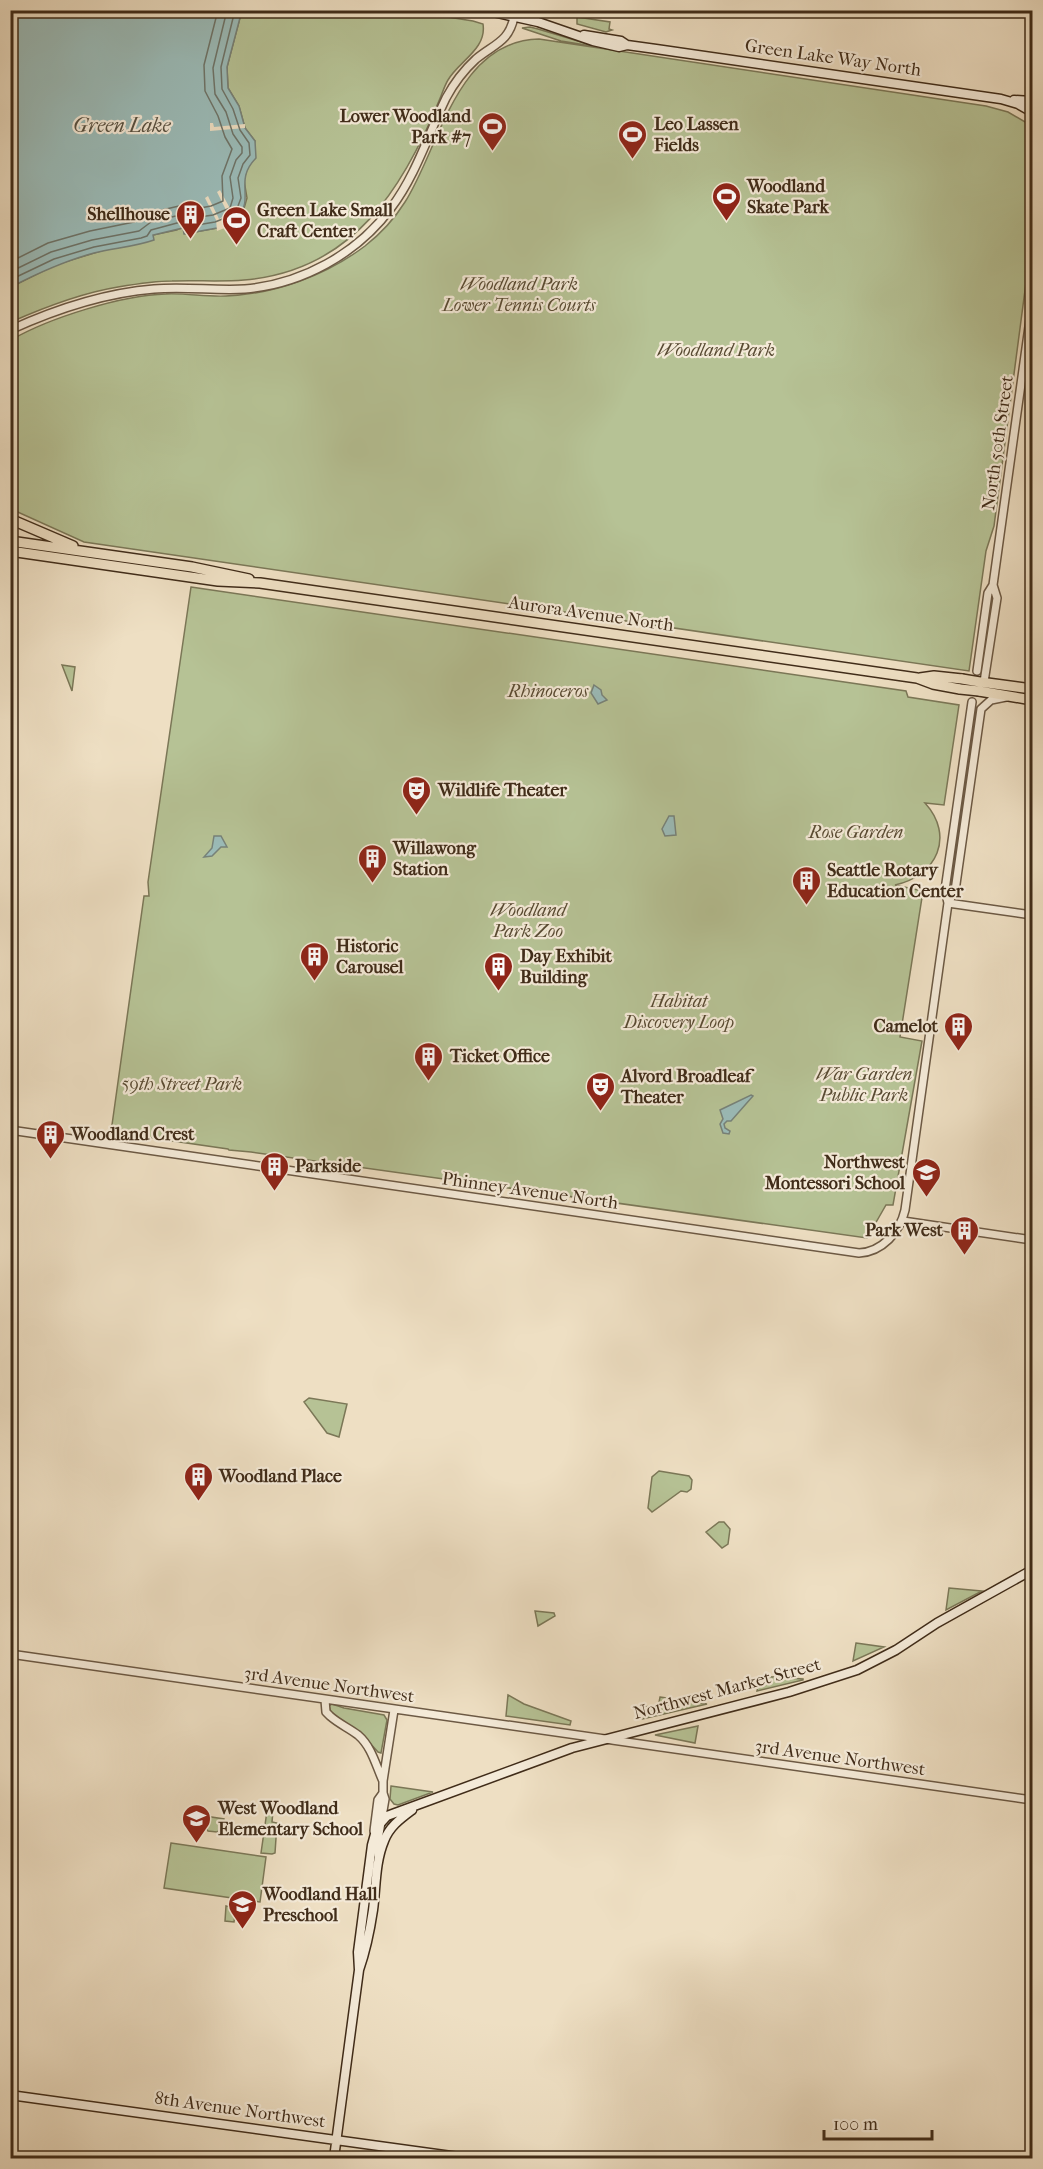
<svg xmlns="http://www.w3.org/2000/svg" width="1043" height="2169" font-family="'IM FELL French Canon',serif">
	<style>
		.green { fill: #b6c295; stroke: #7b7757; stroke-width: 1.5 }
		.water { fill: #9bbcb9; stroke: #778279; stroke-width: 1.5 }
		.pier { fill: #eedfc3 }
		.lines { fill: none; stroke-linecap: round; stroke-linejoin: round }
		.shore { stroke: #6e7469; stroke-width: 1.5 }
		.tertiary-casing { stroke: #6c5944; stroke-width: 10 }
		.secondary-casing { stroke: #402c19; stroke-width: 11 }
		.trunk-casing { stroke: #402c19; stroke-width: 12 }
		.tertiary { stroke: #f4ead8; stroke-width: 7 }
		.secondary { stroke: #f4ead8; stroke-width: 8 }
		.trunk { stroke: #eedfc3; stroke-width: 9 }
		.trunk-bridge-casing { stroke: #402c19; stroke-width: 12; stroke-linecap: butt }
		.trunk-bridge { stroke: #eedfc3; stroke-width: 9 }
		.labels { text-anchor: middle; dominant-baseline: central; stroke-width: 4.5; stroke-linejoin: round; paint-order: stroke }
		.street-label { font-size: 18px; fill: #402c19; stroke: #f4ead8 }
		.poi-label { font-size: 18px; font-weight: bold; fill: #402c19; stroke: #f4ead8; text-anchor: start }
		.park-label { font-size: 18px; font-style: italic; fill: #584a32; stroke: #f4ead8 }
		.water-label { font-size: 20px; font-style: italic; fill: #575041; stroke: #f4ead8 }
	</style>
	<rect width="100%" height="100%" fill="#eedfc3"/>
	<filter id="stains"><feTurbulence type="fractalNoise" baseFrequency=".00333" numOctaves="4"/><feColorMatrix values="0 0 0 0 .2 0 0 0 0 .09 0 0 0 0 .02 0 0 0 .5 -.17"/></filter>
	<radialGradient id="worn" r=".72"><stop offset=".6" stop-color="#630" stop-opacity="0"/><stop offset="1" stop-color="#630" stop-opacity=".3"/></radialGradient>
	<path class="green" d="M240 11H410L473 21 483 24C487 49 459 61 448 80 445 85 443 91 441 96 404 188 353 271 244 280 220 282 196 280 172 281 154 281 136 284 118 287 81 293 45 307 11 322V287L55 265 153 235 177 230V229L183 228 185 234 217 228 243 212 247 198 244 180 255 141 245 128 239 106 228 88 227 67 241 14Z
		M577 17 610 22 609 29 612 30 606 32 577 24Z
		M530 27 538 29 598 47 561 41 522 28Z
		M539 39 986 106 1008 112 1032 126V237L994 526 986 551 969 671 84 542 11 509V340C49 318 122 295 166 294 186 293 206 297 226 296 275 294 325 276 365 246 379 235 395 218 405 202 440 147 456 41 539 39Z
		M191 587 906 691 908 697 959 705 944 805 925 803C955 836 937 876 895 885L923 891 900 1037 922 1041 893 1205H886L867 1238 251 1152 229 1150 228 1149 111 1132 144 896H149L148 882Z
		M62 665 75 667 72 691Z
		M309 1398 347 1404 339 1437 327 1433 304 1402Z
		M659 1471 689 1476 692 1480 691 1489 687 1492 681 1491 652 1512 648 1508 652 1477Z
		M719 1522H724L730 1529 728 1544 722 1548 706 1532Z
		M949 1588 982 1591 946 1610Z
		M535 1611 554 1613 555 1616 538 1626Z
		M856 1643 884 1647 853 1661Z
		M760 1676 803 1679V1680L757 1691Z
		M508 1695 524 1704 571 1721 570 1725 506 1716Z
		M660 1697 707 1704 642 1719 644 1706 658 1708Z
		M332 1704 344 1708 384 1715 387 1720 381 1753 378 1752 360 1732 332 1716 329 1706Z
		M698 1726 695 1743 655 1735Z
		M391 1786 433 1792 398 1805 394 1804 390 1799Z
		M267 1811H273L272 1822 277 1823 275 1853 272 1854 261 1853Z
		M205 1816 224 1819 223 1827 217 1832 208 1831 204 1824Z
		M171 1843 266 1857 260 1902 164 1888Z
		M226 1906 236 1908 234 1922 225 1921Z"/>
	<path class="water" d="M11 11H240L241 14 227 67 228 88 239 106 245 128 255 141 256 158C234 181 254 193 239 219L217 228 184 234 183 228 153 235 154 240C134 247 114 248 94 253 64 261 38 273 11 287Z
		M594 685 601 690 602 695 607 700 598 704 591 693Z
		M669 816H674L676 835 665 836 662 829Z
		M214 836H221L227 847H221L212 856 204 857 212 848Z
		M751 1095 753 1096 731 1121H727L724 1124 725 1128 730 1131 729 1134 723 1133 720 1124 723 1119 720 1110Z"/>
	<path class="pier" d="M210 123H213L214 127 245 124V128L210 131Z
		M220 190 232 212 239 219 232 225 217 231 216 220 205 198 208 196 219 219 228 214 217 192Z"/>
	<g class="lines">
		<path class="shore" d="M10 262 48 243 90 231 134 222 149 213 179 206 195 209 211 206 223 201 222 176 232 149 225 137 218 116 205 91 204 65 218 10
			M10 272 51 252 92 240 139 231 151 222 180 215 193 218 213 215 230 208 233 198 230 177 236 160 242 153V147L233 134 226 112 215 94 213 68 227 10
			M10 280 54 259 94 247 141 238 147 236 151 230 177 223 184 222 191 226 215 222 235 214 241 198 238 178 243 164 250 155 249 143 240 130 233 109 222 89 221 67 235 10"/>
		<defs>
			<path id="tertiary" d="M10 330C56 309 104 293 154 289 184 286 215 291 245 289 302 284 357 254 391 208 416 175 428 135 446 98 454 83 464 70 476 59 494 44 509 42 514 17
				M977 671 988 593 993 585
				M984 682 997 598 993 585 1032 305
				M948 903 945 890 972 702
				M948 903 1032 915
				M10 1130 859 1253C882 1252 900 1232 905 1210L948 903 955 891 981 709 991 700 1006 697
				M903 1221 1032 1240
				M10 1654 1032 1800
				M325 1700 326 1712 330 1716C339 1724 349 1728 358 1735 372 1747 376 1766 383 1781
				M374 1831 378 1800 383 1793
				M378 1855 377 1846 385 1799 383 1793V1781L394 1710"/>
			<path id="secondary" d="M484 10 538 22 593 41 619 47 627 45 656 49 1001 99 1018 104 1032 112
				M584 35 621 41 627 45
				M1014 100 1032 101
				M359 1970 358 1952 372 1845 377 1827 387 1816 572 1748 789 1692 857 1670 896 1650 937 1623 1032 1570
				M10 2095 466 2158
				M334 2158 359 1970C366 1950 370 1930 373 1910 376 1888 375 1862 384 1841 389 1827 400 1819 412 1810"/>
			<path id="trunk" d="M10 519 73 546
				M10 541 192 567 249 579
				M10 551 218 581 260 583 917 678 933 684 960 689
				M920 678 934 676 962 679
				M980 682 1032 689
				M979 691 1032 700"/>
		</defs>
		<use href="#tertiary" class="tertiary-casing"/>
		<use href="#secondary" class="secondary-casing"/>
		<use href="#trunk" class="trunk-casing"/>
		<use href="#tertiary" class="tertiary"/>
		<use href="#secondary" class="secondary"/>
		<use href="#trunk" class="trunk"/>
		<defs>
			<path id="trunk-bridge" d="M962 679 980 682
				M960 689 979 691"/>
		</defs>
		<use href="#trunk-bridge" class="trunk-bridge-casing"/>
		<use href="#trunk-bridge" class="trunk-bridge"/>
	</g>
	<defs>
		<symbol id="stadium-pin" viewBox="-11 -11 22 30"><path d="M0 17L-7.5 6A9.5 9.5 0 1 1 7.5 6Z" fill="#8f2418" stroke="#f4ead8"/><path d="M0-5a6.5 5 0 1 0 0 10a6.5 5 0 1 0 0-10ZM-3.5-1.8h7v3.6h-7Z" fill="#fff"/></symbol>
		<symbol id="building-pin" viewBox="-11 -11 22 30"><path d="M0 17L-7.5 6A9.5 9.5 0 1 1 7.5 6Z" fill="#8f2418" stroke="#f4ead8"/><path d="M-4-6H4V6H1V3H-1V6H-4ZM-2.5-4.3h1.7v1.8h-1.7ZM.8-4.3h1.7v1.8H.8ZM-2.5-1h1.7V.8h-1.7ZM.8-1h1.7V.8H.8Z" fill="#fff"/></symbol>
		<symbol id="theatre-pin" viewBox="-11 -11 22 30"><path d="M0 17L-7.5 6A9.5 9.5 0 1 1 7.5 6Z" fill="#8f2418" stroke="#f4ead8"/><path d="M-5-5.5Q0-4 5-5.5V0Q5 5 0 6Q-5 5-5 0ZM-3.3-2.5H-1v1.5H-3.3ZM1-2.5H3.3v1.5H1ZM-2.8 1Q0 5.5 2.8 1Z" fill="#fff"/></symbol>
		<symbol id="school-pin" viewBox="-11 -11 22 30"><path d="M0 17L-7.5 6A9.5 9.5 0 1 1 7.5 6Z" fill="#8f2418" stroke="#f4ead8"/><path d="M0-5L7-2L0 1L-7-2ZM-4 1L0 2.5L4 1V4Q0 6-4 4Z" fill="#fff"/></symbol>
	</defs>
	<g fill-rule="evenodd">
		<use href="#stadium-pin" x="476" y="110" width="33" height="45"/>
		<use href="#stadium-pin" x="616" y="118" width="33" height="45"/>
		<use href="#stadium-pin" x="710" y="180" width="33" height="45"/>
		<use href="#building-pin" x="174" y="198" width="33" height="45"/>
		<use href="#stadium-pin" x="220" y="204" width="33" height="45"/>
		<use href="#theatre-pin" x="400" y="774" width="33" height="45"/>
		<use href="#building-pin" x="356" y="842" width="33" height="45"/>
		<use href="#building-pin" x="790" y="864" width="33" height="45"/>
		<use href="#building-pin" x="298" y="940" width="33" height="45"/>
		<use href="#building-pin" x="482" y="950" width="33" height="45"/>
		<use href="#building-pin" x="942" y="1010" width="33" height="45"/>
		<use href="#building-pin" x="412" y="1040" width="33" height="45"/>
		<use href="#theatre-pin" x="584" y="1070" width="33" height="45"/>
		<use href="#building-pin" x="34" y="1118" width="33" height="45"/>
		<use href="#building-pin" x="258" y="1150" width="33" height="45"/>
		<use href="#school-pin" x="910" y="1156" width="33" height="45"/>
		<use href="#building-pin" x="948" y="1214" width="33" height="45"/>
		<use href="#building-pin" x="182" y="1460" width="33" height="45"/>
		<use href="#school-pin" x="180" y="1802" width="33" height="45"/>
		<use href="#school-pin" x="226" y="1888" width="33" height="45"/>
	</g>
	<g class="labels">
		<g class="street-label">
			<text transform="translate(833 58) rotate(8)">Green Lake Way North</text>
			<text transform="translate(998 443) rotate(-82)">North 50th Street</text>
			<text transform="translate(591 614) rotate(8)">Aurora Avenue North</text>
			<text transform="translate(530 1191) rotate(8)">Phinney Avenue North</text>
			<text transform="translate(329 1685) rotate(8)">3rd Avenue Northwest</text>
			<text transform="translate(727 1689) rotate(-15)">Northwest Market Street</text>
			<text transform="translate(840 1758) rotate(8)">3rd Avenue Northwest</text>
			<text transform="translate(240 2110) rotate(8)">8th Avenue Northwest</text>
		</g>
		<g class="poi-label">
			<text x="471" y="116" text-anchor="end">Lower Woodland<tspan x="471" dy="21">Park #7</tspan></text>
			<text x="654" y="124">Leo Lassen<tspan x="654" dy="21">Fields</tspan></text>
			<text x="747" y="186">Woodland<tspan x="747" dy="21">Skate Park</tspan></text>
			<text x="257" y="210">Green Lake Small<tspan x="257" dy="21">Craft Center</tspan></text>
			<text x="170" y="214" text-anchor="end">Shellhouse</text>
			<text x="438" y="790">Wildlife Theater</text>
			<text x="393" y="848">Willawong<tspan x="393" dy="21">Station</tspan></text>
			<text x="827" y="870">Seattle Rotary<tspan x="827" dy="21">Education Center</tspan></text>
			<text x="336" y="946">Historic<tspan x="336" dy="21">Carousel</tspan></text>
			<text x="520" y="956">Day Exhibit<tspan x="520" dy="21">Building</tspan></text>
			<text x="938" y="1026" text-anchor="end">Camelot</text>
			<text x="450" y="1056">Ticket Office</text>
			<text x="621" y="1076">Alvord Broadleaf<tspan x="621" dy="21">Theater</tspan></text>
			<text x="71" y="1134">Woodland Crest</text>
			<text x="905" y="1162" text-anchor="end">Northwest<tspan x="905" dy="21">Montessori School</tspan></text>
			<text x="295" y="1166">Parkside</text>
			<text x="943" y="1230" text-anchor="end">Park West</text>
			<text x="219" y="1476">Woodland Place</text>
			<text x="218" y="1808">West Woodland<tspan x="218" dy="21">Elementary School</tspan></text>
			<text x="263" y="1894">Woodland Hall<tspan x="263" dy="21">Preschool</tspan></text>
		</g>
		<g class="park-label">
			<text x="519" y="284">Woodland Park<tspan x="519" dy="21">Lower Tennis Courts</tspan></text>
			<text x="716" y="350">Woodland Park</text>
			<text x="548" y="691">Rhinoceros</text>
			<text x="856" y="832">Rose Garden</text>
			<text x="528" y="910">Woodland<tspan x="528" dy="21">Park Zoo</tspan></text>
			<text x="679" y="1001">Habitat<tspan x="679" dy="21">Discovery Loop</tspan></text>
			<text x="864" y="1074">War Garden<tspan x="864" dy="21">Public Park</tspan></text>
			<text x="182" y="1084">59th Street Park</text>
		</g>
		<g class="water-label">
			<text x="122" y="125">Green Lake</text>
		</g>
	</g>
	<rect width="1043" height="2169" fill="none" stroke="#eedfc3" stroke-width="36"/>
	<rect x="12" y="12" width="1019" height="2145" fill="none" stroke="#402c19" stroke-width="3"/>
	<rect x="18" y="18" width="1007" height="2133" fill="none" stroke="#402c19" stroke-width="1.5"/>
	<path d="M824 2130v9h108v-9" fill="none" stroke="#402c19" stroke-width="3"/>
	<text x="833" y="2130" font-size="18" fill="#402c19" stroke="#f4ead8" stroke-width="4.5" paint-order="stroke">100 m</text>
	<rect width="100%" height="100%" filter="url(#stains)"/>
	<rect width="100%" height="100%" fill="url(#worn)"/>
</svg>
